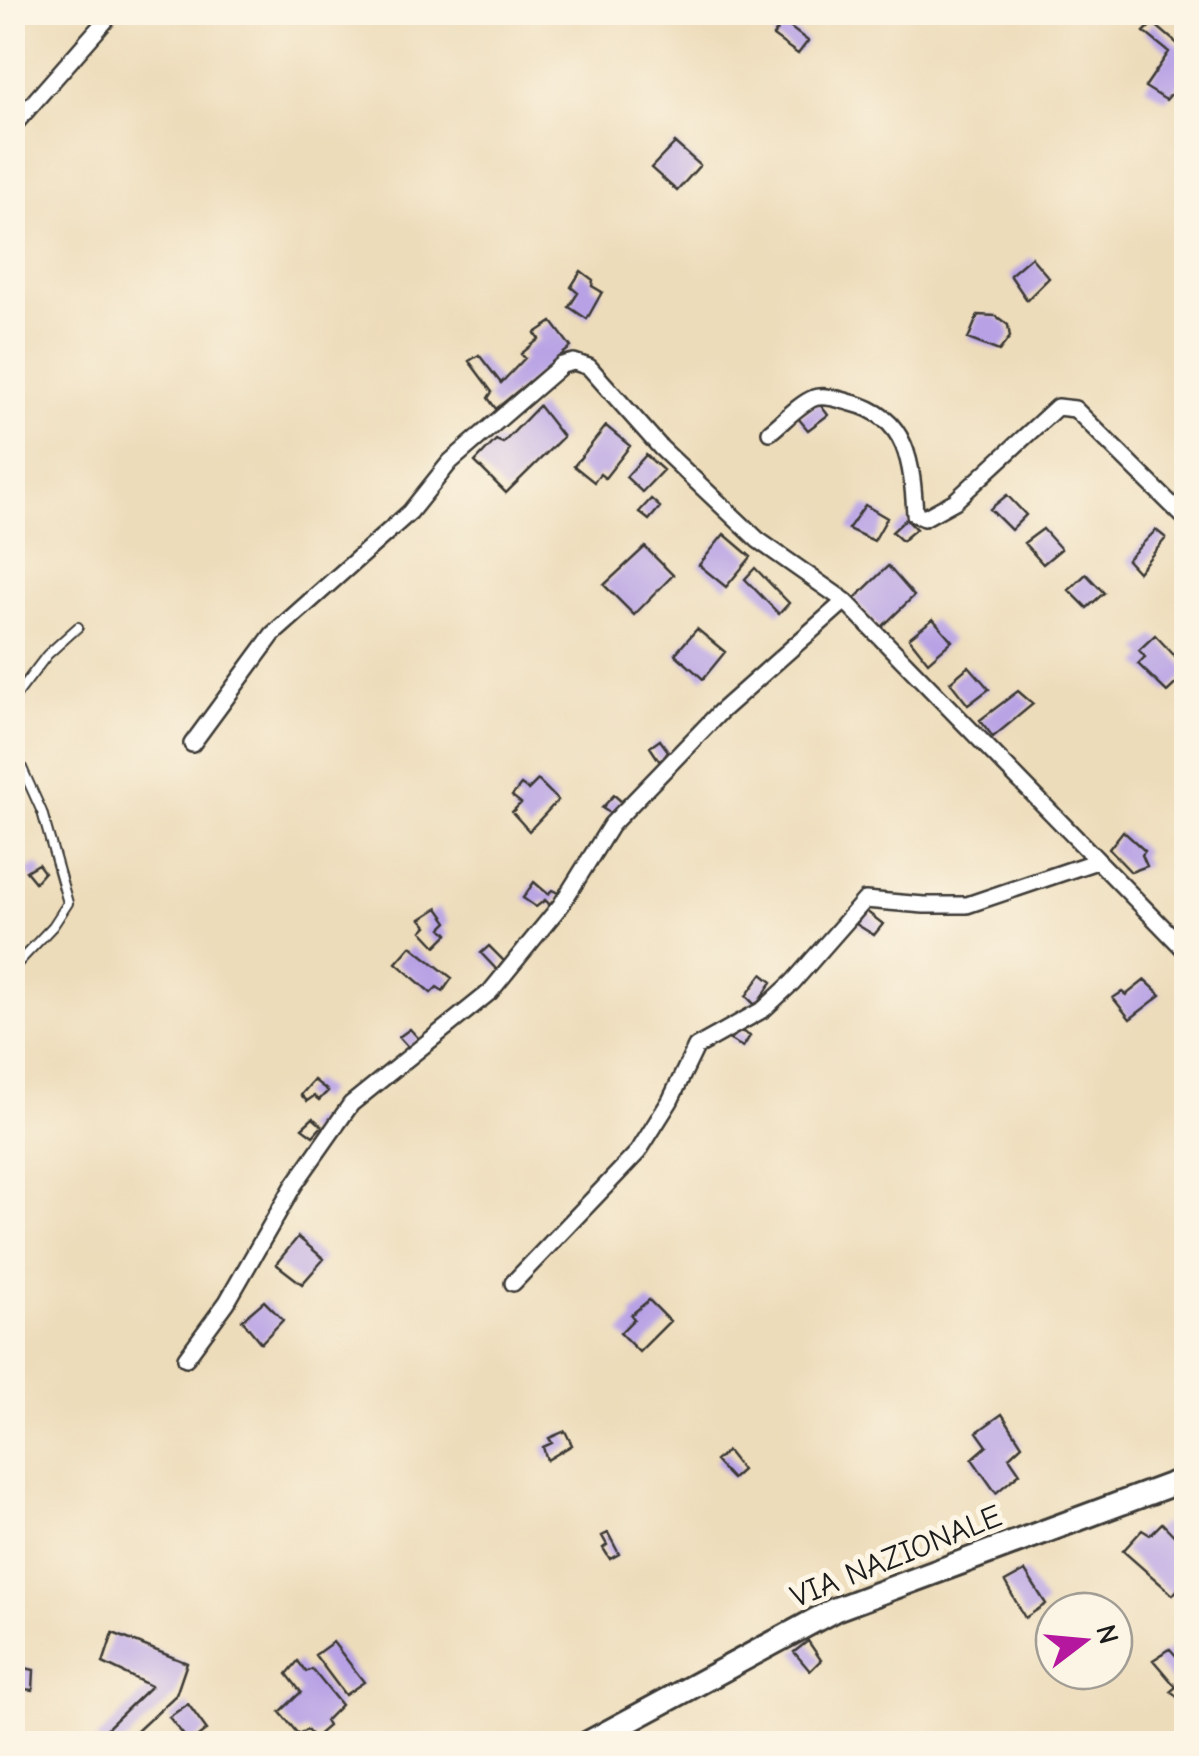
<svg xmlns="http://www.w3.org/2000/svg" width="1199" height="1756" font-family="'Comic Neue',sans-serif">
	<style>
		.building { fill: #b8a2e5 }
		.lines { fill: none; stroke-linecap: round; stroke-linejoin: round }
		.lane-casing { stroke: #3b3934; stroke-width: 12 }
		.street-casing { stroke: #3b3934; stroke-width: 20 }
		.secondary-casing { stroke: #3b3934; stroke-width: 28 }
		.lane { stroke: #fff; stroke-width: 8 }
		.street { stroke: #fff; stroke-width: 15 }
		.secondary { stroke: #fff; stroke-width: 22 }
		.labels { text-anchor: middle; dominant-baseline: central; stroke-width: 10; stroke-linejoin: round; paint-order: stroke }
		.street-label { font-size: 32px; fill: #1c1c1c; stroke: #fcf5e5 }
	</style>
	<rect width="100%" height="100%" fill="#fcf5e5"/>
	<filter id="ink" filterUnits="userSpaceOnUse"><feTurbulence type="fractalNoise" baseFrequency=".01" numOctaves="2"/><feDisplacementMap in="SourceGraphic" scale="20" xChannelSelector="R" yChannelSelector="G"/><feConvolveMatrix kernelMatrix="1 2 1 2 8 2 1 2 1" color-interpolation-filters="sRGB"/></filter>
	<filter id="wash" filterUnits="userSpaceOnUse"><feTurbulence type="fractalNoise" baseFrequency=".0048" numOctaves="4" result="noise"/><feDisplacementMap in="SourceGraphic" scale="40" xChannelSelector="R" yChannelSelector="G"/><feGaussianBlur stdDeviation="2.25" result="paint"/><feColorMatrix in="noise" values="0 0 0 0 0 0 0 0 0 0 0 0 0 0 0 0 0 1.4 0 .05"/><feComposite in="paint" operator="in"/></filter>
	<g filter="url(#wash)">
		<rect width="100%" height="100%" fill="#eddcba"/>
		<g id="blocks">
			<path class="building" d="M783 22 808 41 798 54 773 36Z
				M1153 23 1186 51V77L1166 100 1145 87 1169 52 1144 32Z
				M675 143 700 165 677 191 651 168Z
				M1031 257 1049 278 1027 300 1010 275Z
				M581 271 593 280 592 286 602 292 587 319 569 307 578 293 571 287Z
				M978 315 996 316 1008 325 1010 337 999 351 968 339Z
				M552 322 571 347 496 409 488 398 492 392 469 361 479 355 501 383 525 358 521 354 539 339 535 333Z
				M818 402 828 415 808 430 798 418Z
				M539 406 563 437 506 493 475 462 496 440 503 443Z
				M606 426 630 446 605 478 600 474 594 482 574 466Z
				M646 455 663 470 642 492 626 477Z
				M1007 495 1026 515 1011 530 990 509Z
				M651 499 660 507 649 520 639 512Z
				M865 505 887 518 874 541 848 529Z
				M906 519 916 529 902 541 892 532Z
				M1043 529 1061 549 1043 564 1024 543Z
				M1156 530 1166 538 1138 572 1127 560Z
				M724 534 751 557 726 587 699 565Z
				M645 547 673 575 634 615 604 585Z
				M888 566 914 596 880 629 854 599Z
				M755 568 789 603 779 614 745 579Z
				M1086 574 1104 593 1087 608 1069 590Z
				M933 619 952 641 928 662 909 638Z
				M697 629 725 652 703 679 675 654Z
				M1155 635 1186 668V674L1167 692 1138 664 1145 657 1139 650Z
				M969 666 989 689 968 705 950 682Z
				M1018 691 1033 704 993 737 980 720Z
				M660 740 668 751 660 762 650 747Z
				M538 780 558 800 529 831 512 812 521 803 512 796 521 785 528 790Z
				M614 795 622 802 613 815 602 808Z
				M1123 831 1145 851 1142 855 1147 866 1131 872 1109 849Z
				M38 864 44 872 35 882 26 871Z
				M534 882 548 894 552 890 560 894 551 906 545 900 536 907 523 898Z
				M438 908 448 922 442 928 448 934 436 946 422 931 427 926 421 919Z
				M866 911 883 924 874 935 856 924Z
				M411 946 452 978 443 991 437 987 431 993 396 963Z
				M489 946 504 961 497 970 481 953Z
				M762 974 772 982 756 1006 746 996Z
				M1145 980 1161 995 1130 1019 1113 998 1122 992 1126 995Z
				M410 1029 419 1039 409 1048 399 1037Z
				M737 1029 750 1036 743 1047 730 1040Z
				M314 1080 328 1091 319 1100 314 1096 307 1101 301 1095Z
				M313 1118 322 1126 313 1136 302 1128Z
				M298 1237 324 1259 302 1284 276 1264Z
				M649 1300 670 1321 639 1352 620 1333 634 1319 631 1315Z
				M264 1301 283 1320 261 1343 242 1320Z
				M1002 1414 1022 1445 1009 1457 1020 1473 996 1493 972 1459 987 1446 977 1432Z
				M565 1431 572 1445 547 1460 543 1447 552 1443 549 1438Z
				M727 1451 742 1470 732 1479 715 1461Z
				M1162 1523 1186 1548V1579L1173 1595 1123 1551 1142 1530 1150 1535Z
				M608 1533 619 1554 610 1559 603 1548 607 1545 602 1536Z
				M1025 1571 1046 1604 1025 1618 1005 1582Z
				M113 1633 187 1663 176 1695 123 1744H101L96 1739 151 1686 103 1663Z
				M808 1641 821 1660 810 1671 794 1652Z
				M333 1642 364 1682 345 1695 315 1655Z
				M1170 1649 1186 1667V1706L1171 1691 1176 1687 1153 1660Z
				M298 1661 306 1672 312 1669 341 1705 325 1721 328 1726 314 1738 307 1730 298 1734 280 1712 301 1692 287 1674Z
				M12 1665 34 1670 33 1690 12 1688Z
				M188 1704 207 1730 190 1743 169 1717Z"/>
		</g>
	</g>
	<g filter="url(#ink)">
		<use href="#blocks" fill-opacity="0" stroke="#3b3934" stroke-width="2.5"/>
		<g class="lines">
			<defs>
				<path id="lane" d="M12 701 47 655 78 627
					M12 746 42 812 68 903 53 926 12 969"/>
				<path id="street" d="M12 127 113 12
					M770 432C783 422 799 404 814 398 825 394 841 400 852 403 908 417 912 464 915 514L924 518 955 501 1057 407 1075 409 1186 519
					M192 744 273 634 410 512 450 462 562 365 574 362 589 367 661 448 758 540 845 601 1186 951
					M513 1283 638 1152 670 1101 696 1047 764 1009 793 982 865 900 924 905H967L1097 861
					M186 1358 227 1302 294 1185 351 1104 490 992 561 905 611 825 720 712 845 601"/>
				<path id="secondary" d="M586 1744 836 1609 1186 1479"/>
			</defs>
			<use href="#lane" class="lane-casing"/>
			<use href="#street" class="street-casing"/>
			<use href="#secondary" class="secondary-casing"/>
			<use href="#lane" class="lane"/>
			<use href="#street" class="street"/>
			<use href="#secondary" class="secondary"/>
		</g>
	</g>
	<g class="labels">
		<g class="street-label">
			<text transform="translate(896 1556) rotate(-22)">VIA NAZIONALE</text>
		</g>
	</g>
	<rect width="1199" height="1756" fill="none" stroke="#fcf5e5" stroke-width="50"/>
	<g transform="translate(1084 1641) rotate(74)"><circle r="48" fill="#fcf5e5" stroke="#a29e95" stroke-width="2.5"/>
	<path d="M0-8L18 38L0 25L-18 38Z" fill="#b5179e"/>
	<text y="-15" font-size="28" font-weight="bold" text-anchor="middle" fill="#1c1c1c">N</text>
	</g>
</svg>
